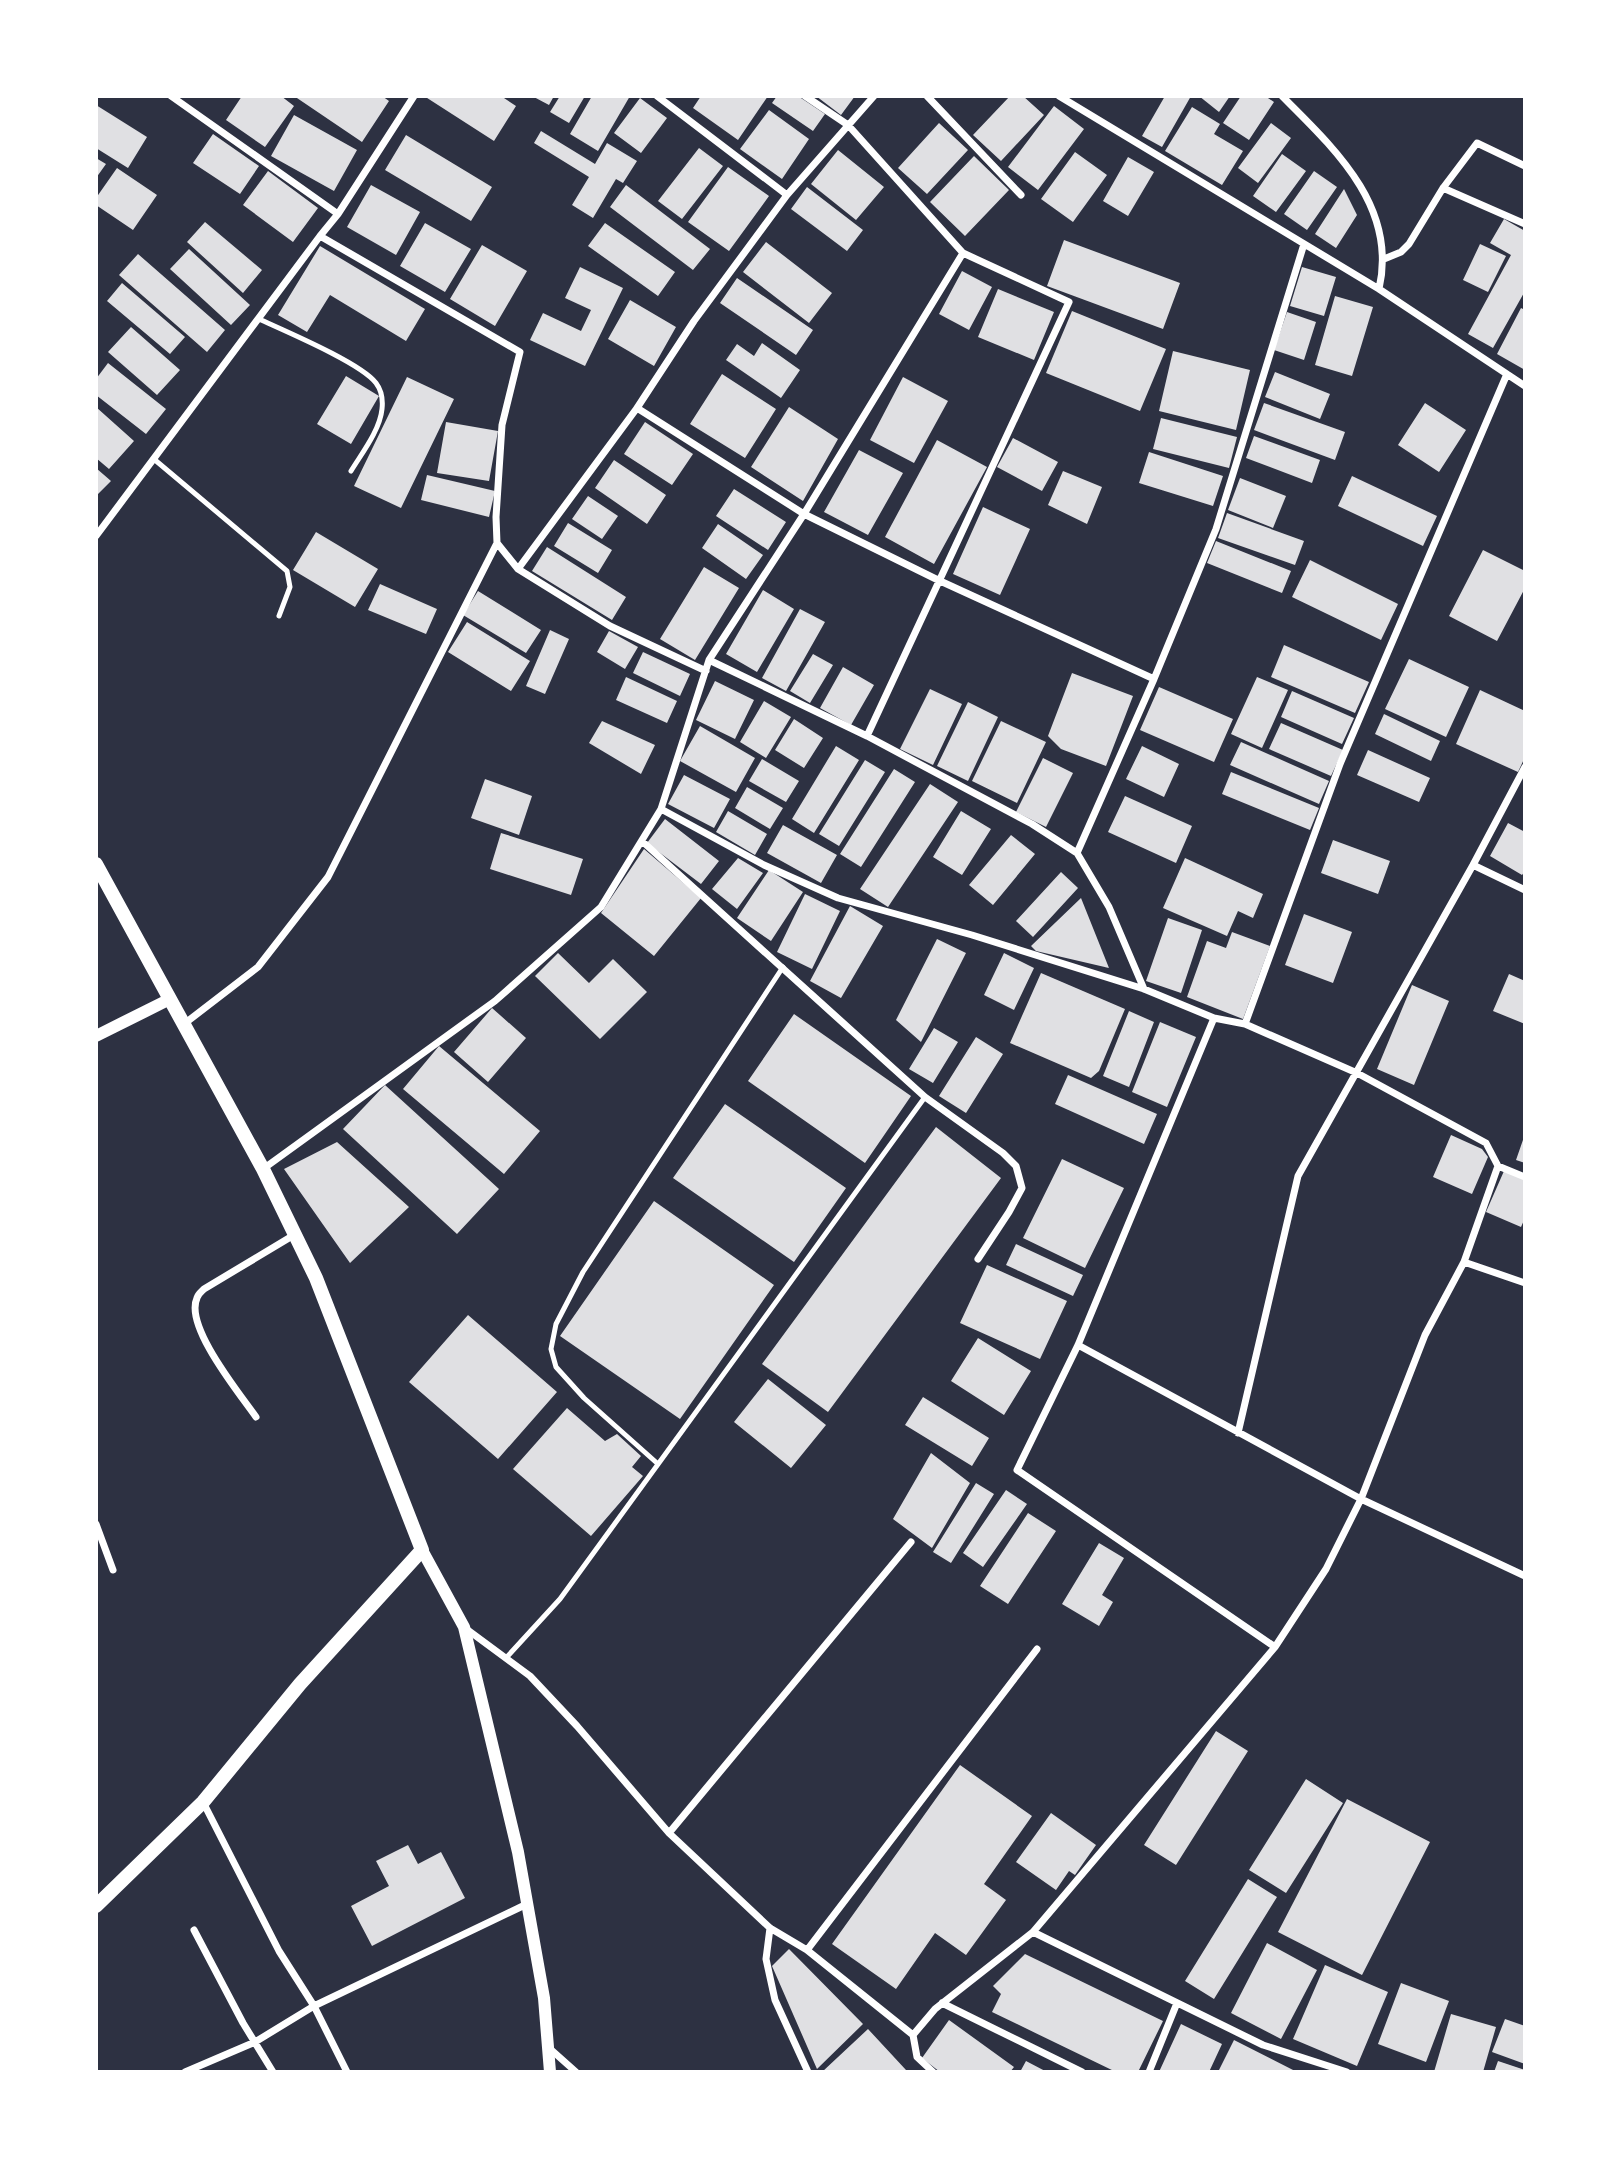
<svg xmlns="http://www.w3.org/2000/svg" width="1621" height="2168" font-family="Inter,sans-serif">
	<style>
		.building { fill: #e0e0e3 }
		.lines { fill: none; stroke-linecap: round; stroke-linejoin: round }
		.service { stroke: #fff; stroke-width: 5 }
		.minor { stroke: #fff; stroke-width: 7 }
		.tertiary { stroke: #fff; stroke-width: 12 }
		.secondary { stroke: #fff; stroke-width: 14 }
	</style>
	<rect width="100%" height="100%" fill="#2d3142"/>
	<path class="building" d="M242 96H281L294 106 265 147 226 120Z
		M294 96H382L389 101 362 142Z
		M424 96H501L516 106 494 141Z
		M532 96H554L549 105Z
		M560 96H585L569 123 550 112Z
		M592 96H630L598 151 570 134Z
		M701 96H768L738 140 693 108Z
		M777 96H798L825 114 813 131 772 103Z
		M816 96H855L841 115Z
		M1010 96H1023L1044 115 1001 161 973 135Z
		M1165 96H1191L1162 147 1142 136Z
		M1199 96H1230L1219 112Z
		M1241 96H1265L1274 102 1249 140 1223 123Z
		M640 98 667 118 641 153 614 133Z
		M96 105 147 137 128 168 96 148Z
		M1054 106 1084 129 1038 190 1008 167Z
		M1192 107 1220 124 1214 134 1243 151 1222 185 1165 151Z
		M769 110 809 139 782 179 740 149Z
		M294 115 357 150 334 191 271 156Z
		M939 123 968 150 927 194 898 168Z
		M1271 123 1291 138 1258 183 1238 168Z
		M541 131 595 164 607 143 637 161 623 183 616 179 593 218 572 205 589 177 534 143Z
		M213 134 259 166 240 194 193 163Z
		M406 135 492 187 471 221 385 170Z
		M699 148 723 166 682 219 658 201Z
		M838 150 884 187 856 220 811 184Z
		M1075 152 1107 175 1073 222 1041 199Z
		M1282 154 1306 171 1276 212 1253 196Z
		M974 156 1009 190 965 236 930 202Z
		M1128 157 1154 172 1128 216 1103 201Z
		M96 158 106 164 96 178Z
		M728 167 769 196 729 251 688 222Z
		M117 168 157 195 133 230 96 205V198Z
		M268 171 318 208 293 242 243 205Z
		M1314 171 1337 187 1307 230 1284 214Z
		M371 185 420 212 396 255 347 227Z
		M626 185 710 249 693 270 610 207Z
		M807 187 863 230 847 251 791 209Z
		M1344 189 1357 215 1336 248 1315 234Z
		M1504 219 1525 231V291L1493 348 1468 334 1511 255 1490 243Z
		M205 222 262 270 243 293 187 242Z
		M425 223 471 249 445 292 400 266Z
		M605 223 675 272 658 296 588 246Z
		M1064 240 1180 283 1163 329 1047 286Z
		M766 242 832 293 809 323 743 272Z
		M1480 244 1506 256 1488 292 1463 280Z
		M482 245 527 271 495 326 450 299Z
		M320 246 425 309 406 341 330 295 307 332 278 315Z
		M189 249 250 305 231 325 170 269Z
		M138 254 225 330 207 352 119 275Z
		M580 267 623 288 585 366 530 340 543 313 581 331 591 310 565 298Z
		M1302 267 1336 277 1324 316 1290 306Z
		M962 271 992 287 969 330 939 314Z
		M737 278 813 330 796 355 720 303Z
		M122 283 185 337 170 354 107 301Z
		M998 289 1054 312 1034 360 978 337Z
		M1335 296 1373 307 1352 376 1315 365Z
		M630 300 676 327 654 366 608 339Z
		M1521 308 1525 310V370L1497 354Z
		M1072 311 1166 349 1140 411 1046 373Z
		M1287 312 1316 322 1304 360 1274 350Z
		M131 327 180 370 157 395 108 352Z
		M762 343 800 370 781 398 726 360 737 344 754 356Z
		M1173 351 1250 370 1236 430 1159 411Z
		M108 363 166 409 146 434 96 395V379Z
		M1275 372 1330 394 1320 419 1265 397Z
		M722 374 776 409 745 458 690 424Z
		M346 376 379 396 351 444 317 424Z
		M407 377 454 399 401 508 354 486Z
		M903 377 948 401 914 463 870 440Z
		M1264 403 1345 432 1335 460 1254 430Z
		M1425 403 1466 430 1439 472 1398 445Z
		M96 407 134 441 109 469 96 458Z
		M789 407 838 439 803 501 751 467Z
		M1161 418 1237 437 1229 468 1153 449Z
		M446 422 498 431 489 481 437 473Z
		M645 422 693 454 672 485 624 454Z
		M1254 436 1320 460 1312 483 1246 458Z
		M1013 438 1058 462 1042 491 997 467Z
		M937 440 987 467 934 564 885 537Z
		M859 450 903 473 868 535 824 512Z
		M1149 452 1223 476 1213 506 1139 483Z
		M614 460 666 495 647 524 595 488Z
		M96 468 111 481 96 496Z
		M1063 471 1102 487 1087 524 1048 505Z
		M427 475 495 491 489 517 421 500Z
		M1352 476 1437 516 1423 546 1338 506Z
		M1240 478 1286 496 1273 528 1228 510Z
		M734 489 786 522 768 550 716 516Z
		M588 496 618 516 602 539 572 519Z
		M983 507 1030 529 1000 595 953 574Z
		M1227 513 1304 541 1295 565 1218 538Z
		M568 523 612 550 598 573 554 546Z
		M718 524 763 555 746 579 702 548Z
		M316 532 378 569 355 607 293 570Z
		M1216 541 1291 571 1282 593 1207 563Z
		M547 547 626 597 612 620 532 571Z
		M1483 550 1525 571V588L1497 641 1449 616Z
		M1310 560 1398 604 1381 640 1292 597Z
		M704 567 739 588 695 660 660 639Z
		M380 584 437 609 426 634 368 610Z
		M763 590 794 609 757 672 726 654Z
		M478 591 541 630 526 653 463 615Z
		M800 609 825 622 786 691 762 678Z
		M467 622 530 661 511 691 448 652Z
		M550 630 569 639 545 694 526 686Z
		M609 631 638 647 625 669 597 652Z
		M1284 645 1369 682 1355 713 1271 677Z
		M643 652 690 674 680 696 633 673Z
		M813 654 833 665 810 703 790 691Z
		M1409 659 1469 687 1446 737 1385 709Z
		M843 667 874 685 851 725 820 708Z
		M1072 673 1133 696 1106 766 1061 749 1048 736Z
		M626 677 677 701 667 723 616 700Z
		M1257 677 1288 690 1262 748 1231 734Z
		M715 681 754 700 735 739 696 720Z
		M1159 687 1233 719 1214 762 1140 730Z
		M930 689 962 704 933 765 900 749Z
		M1480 690 1525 711V757L1518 772 1456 744Z
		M1292 691 1354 718 1342 744 1281 717Z
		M764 701 791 717 766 758 740 742Z
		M968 702 998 717 968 781 937 766Z
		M1384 714 1440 741 1431 761 1375 734Z
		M794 719 823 738 804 768 775 750Z
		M602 721 655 745 641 774 589 743Z
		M1001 721 1046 742 1017 803 972 781Z
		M1281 723 1343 750 1331 776 1269 749Z
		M700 726 755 758 736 792 680 761Z
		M1241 742 1329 781 1319 804 1230 765Z
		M836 746 859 760 814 833 792 819Z
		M1142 746 1179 764 1164 797 1126 779Z
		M1368 750 1430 778 1419 802 1357 775Z
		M1043 758 1073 773 1046 827 1016 812Z
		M762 759 799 781 786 802 749 781Z
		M865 760 885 772 839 846 819 834Z
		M894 769 915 782 861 867 840 854Z
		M1231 772 1319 808 1310 830 1222 794Z
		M684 775 730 799 714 828 668 804Z
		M485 779 532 796 519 835 471 818Z
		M930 784 958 802 888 907 860 889Z
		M747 787 783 808 770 829 735 808Z
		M1125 796 1192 826 1176 863 1108 832Z
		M728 811 767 834 755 855 716 832Z
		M961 811 991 829 962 875 933 857Z
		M665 819 719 861 701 884 647 843Z
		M1508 823 1525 832V871L1522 875 1490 856Z
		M783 825 837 855 821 883 767 853Z
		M501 833 583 859 571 895 490 869Z
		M1011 835 1035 854 993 905 969 885Z
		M1333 840 1390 861 1378 894 1321 873Z
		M644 849 701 898 654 956 601 913Z
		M738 858 763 873 737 909 712 889Z
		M1185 858 1263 894 1253 918 1238 911 1227 936 1163 908Z
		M769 870 803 892 771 941 737 918Z
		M1061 872 1078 888 1033 937 1016 921Z
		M805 894 840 911 812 969 777 952Z
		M1081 898 1109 968 1036 951 1031 946Z
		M850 906 883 926 841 998 810 981Z
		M1304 914 1352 932 1333 983 1285 965Z
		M1168 918 1202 930 1181 993 1146 981Z
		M1232 932 1270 946 1243 1019 1187 997 1207 941 1226 948Z
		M937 939 966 953 921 1042 896 1020Z
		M558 953 589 983 613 959 647 992 600 1039 535 976Z
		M1004 953 1034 968 1014 1010 984 995Z
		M1041 973 1125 1009 1099 1071 1091 1078 1010 1043Z
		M1509 974 1525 981V1024L1493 1011Z
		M1412 985 1449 1001 1414 1085 1377 1069Z
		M492 1008 526 1038 488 1082 454 1052Z
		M1129 1011 1154 1022 1129 1087 1103 1076Z
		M794 1014 911 1096 865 1163 748 1081Z
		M1160 1022 1196 1037 1167 1107 1132 1092Z
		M934 1028 958 1042 933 1083 909 1069Z
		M976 1037 1003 1054 966 1113 939 1096Z
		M439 1046 540 1131 504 1174 403 1089Z
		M1068 1075 1157 1114 1144 1144 1055 1104Z
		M385 1085 499 1189 457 1234 343 1129Z
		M725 1104 846 1188 794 1262 673 1178Z
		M936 1127 1001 1178 828 1412 762 1364Z
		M1451 1135 1482 1149 1488 1157 1472 1194 1433 1177Z
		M1524 1137H1525V1163L1516 1160Z
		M337 1142 409 1207 350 1263 284 1169Z
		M1062 1159 1124 1188 1085 1268 1023 1238Z
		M1504 1171 1525 1180V1218L1521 1227 1486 1212Z
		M654 1201 774 1285 680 1419 560 1336Z
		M1016 1244 1083 1275 1073 1296 1006 1265Z
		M987 1265 1067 1301 1040 1359 960 1323Z
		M468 1315 557 1392 498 1459 409 1382Z
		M978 1338 1031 1371 1004 1415 951 1381Z
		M768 1379 826 1425 791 1468 734 1422Z
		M923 1397 989 1438 972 1466 905 1425Z
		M567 1408 605 1441 617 1434 641 1456 632 1467 643 1476 591 1536 513 1469Z
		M931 1453 970 1483 932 1548 893 1519Z
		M976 1483 994 1494 951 1563 933 1552Z
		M1006 1490 1027 1504 983 1567 963 1553Z
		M1028 1513 1056 1531 1008 1604 980 1586Z
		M1099 1543 1124 1558 1102 1595 1113 1602 1099 1626 1062 1604Z
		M1216 1731 1248 1751 1176 1865 1144 1845Z
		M960 1765 1032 1816 984 1884 1006 1900 966 1955 935 1933 896 1989 832 1944Z
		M1306 1779 1343 1803 1286 1893 1249 1870Z
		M1347 1799 1430 1842 1362 1975 1278 1932Z
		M1051 1813 1096 1845 1075 1875 1069 1871 1056 1890 1016 1862Z
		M408 1845 418 1864 441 1852 465 1898 372 1946 351 1906 389 1886 376 1861Z
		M1248 1879 1277 1897 1214 1999 1185 1981Z
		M1267 1943 1317 1970 1281 2039 1231 2013Z
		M789 1949 863 2024 817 2069 772 1966Z
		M1025 1954 1163 2021 1138 2072H1116L992 2012 1001 1994 993 1986Z
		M1325 1965 1388 1992 1357 2066 1293 2039Z
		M1401 1983 1449 2001 1426 2062 1378 2044Z
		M1451 2014 1496 2027 1483 2072H1434Z
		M1505 2019 1525 2026V2064L1492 2052Z
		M949 2020 1014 2067 1010 2072H940L922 2058Z
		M1181 2024 1222 2044 1209 2072H1159Z
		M868 2029 906 2070 904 2072H822Z
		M1234 2040 1297 2072H1218Z
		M1026 2061 1047 2072H1020Z
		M1498 2061 1525 2070V2072H1494Z"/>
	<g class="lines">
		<path class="service" d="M259 319C285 331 361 363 376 383 382 391 383 400 382 409 380 430 362 453 351 471
			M155 460 287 571 290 587 279 616
			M658 1464 584 1398 556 1367 551 1349 556 1324 583 1272 783 967
			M506 1658 560 1599 925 1097"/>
		<path class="minor" d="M171 96 338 214
			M657 96 787 195
			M927 96 1021 195
			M1059 96 1379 289
			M1282 96C1335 149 1398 207 1379 289L1525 386
			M1443 188 1525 224
			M320 236 520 352 502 425 496 517 497 543 518 569 610 626 706 671
			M1384 259 1401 252 1409 244 1443 188 1477 143 1525 166
			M637 408 804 514 938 580 1154 679
			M96 536 320 236 338 214 414 96
			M518 569 637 408 694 321 787 195 874 96
			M709 660 867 736 1032 824 1077 853 1109 907 1144 989
			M867 736 1069 302 963 253
			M661 809 764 865 838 898 972 935 1144 989 1214 1018 1245 1024 1357 1073 1486 1143 1498 1166 1464 1262 1425 1335 1361 1499 1326 1569 1275 1647 1033 1932 935 2009 913 2035 917 2057 933 2072
			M643 842 925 1097 1003 1153 1016 1166 1022 1188 1009 1212 978 1259
			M1077 853 1154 679 1216 529 1304 244
			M1473 865 1525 890
			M1214 1018 1078 1345 1017 1470 1275 1647
			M184 1024 258 967 328 877 497 543
			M1245 1024 1340 764 1507 374
			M1498 1166 1525 1177
			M263 1169 495 1001 601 907 661 809 709 660 804 514 963 253 848 125 805 96
			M1464 1262 1525 1283
			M1078 1345 1361 1499 1525 1576
			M256 1417C240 1394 184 1326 197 1298 198 1294 201 1292 204 1289L294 1235
			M1238 1433 1298 1176 1473 865 1525 767
			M96 1524 113 1570
			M465 1628 530 1676 577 1726 669 1833 770 1928 807 1950 913 2035
			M203 1802 279 1951 314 2006 347 2072
			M669 1833 911 1542
			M770 1928 766 1959 775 2000 808 2072
			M194 1930 243 2023 273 2072
			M1033 1932 1263 2045 1347 2072
			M807 1950 1037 1649
			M942 2003 1082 2072
			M548 2047 576 2072
			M185 2072 255 2042 314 2006 527 1904
			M1149 2072 1177 2003"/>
		<path class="tertiary" d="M96 1036 170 999
			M422 1550 464 1627 518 1852 544 1998 550 2072"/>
		<path class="secondary" d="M96 864 263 1169 316 1278 422 1550 300 1684 203 1802 96 1906"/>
	</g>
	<rect width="1621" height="2168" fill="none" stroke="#ffffff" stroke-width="196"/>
</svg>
